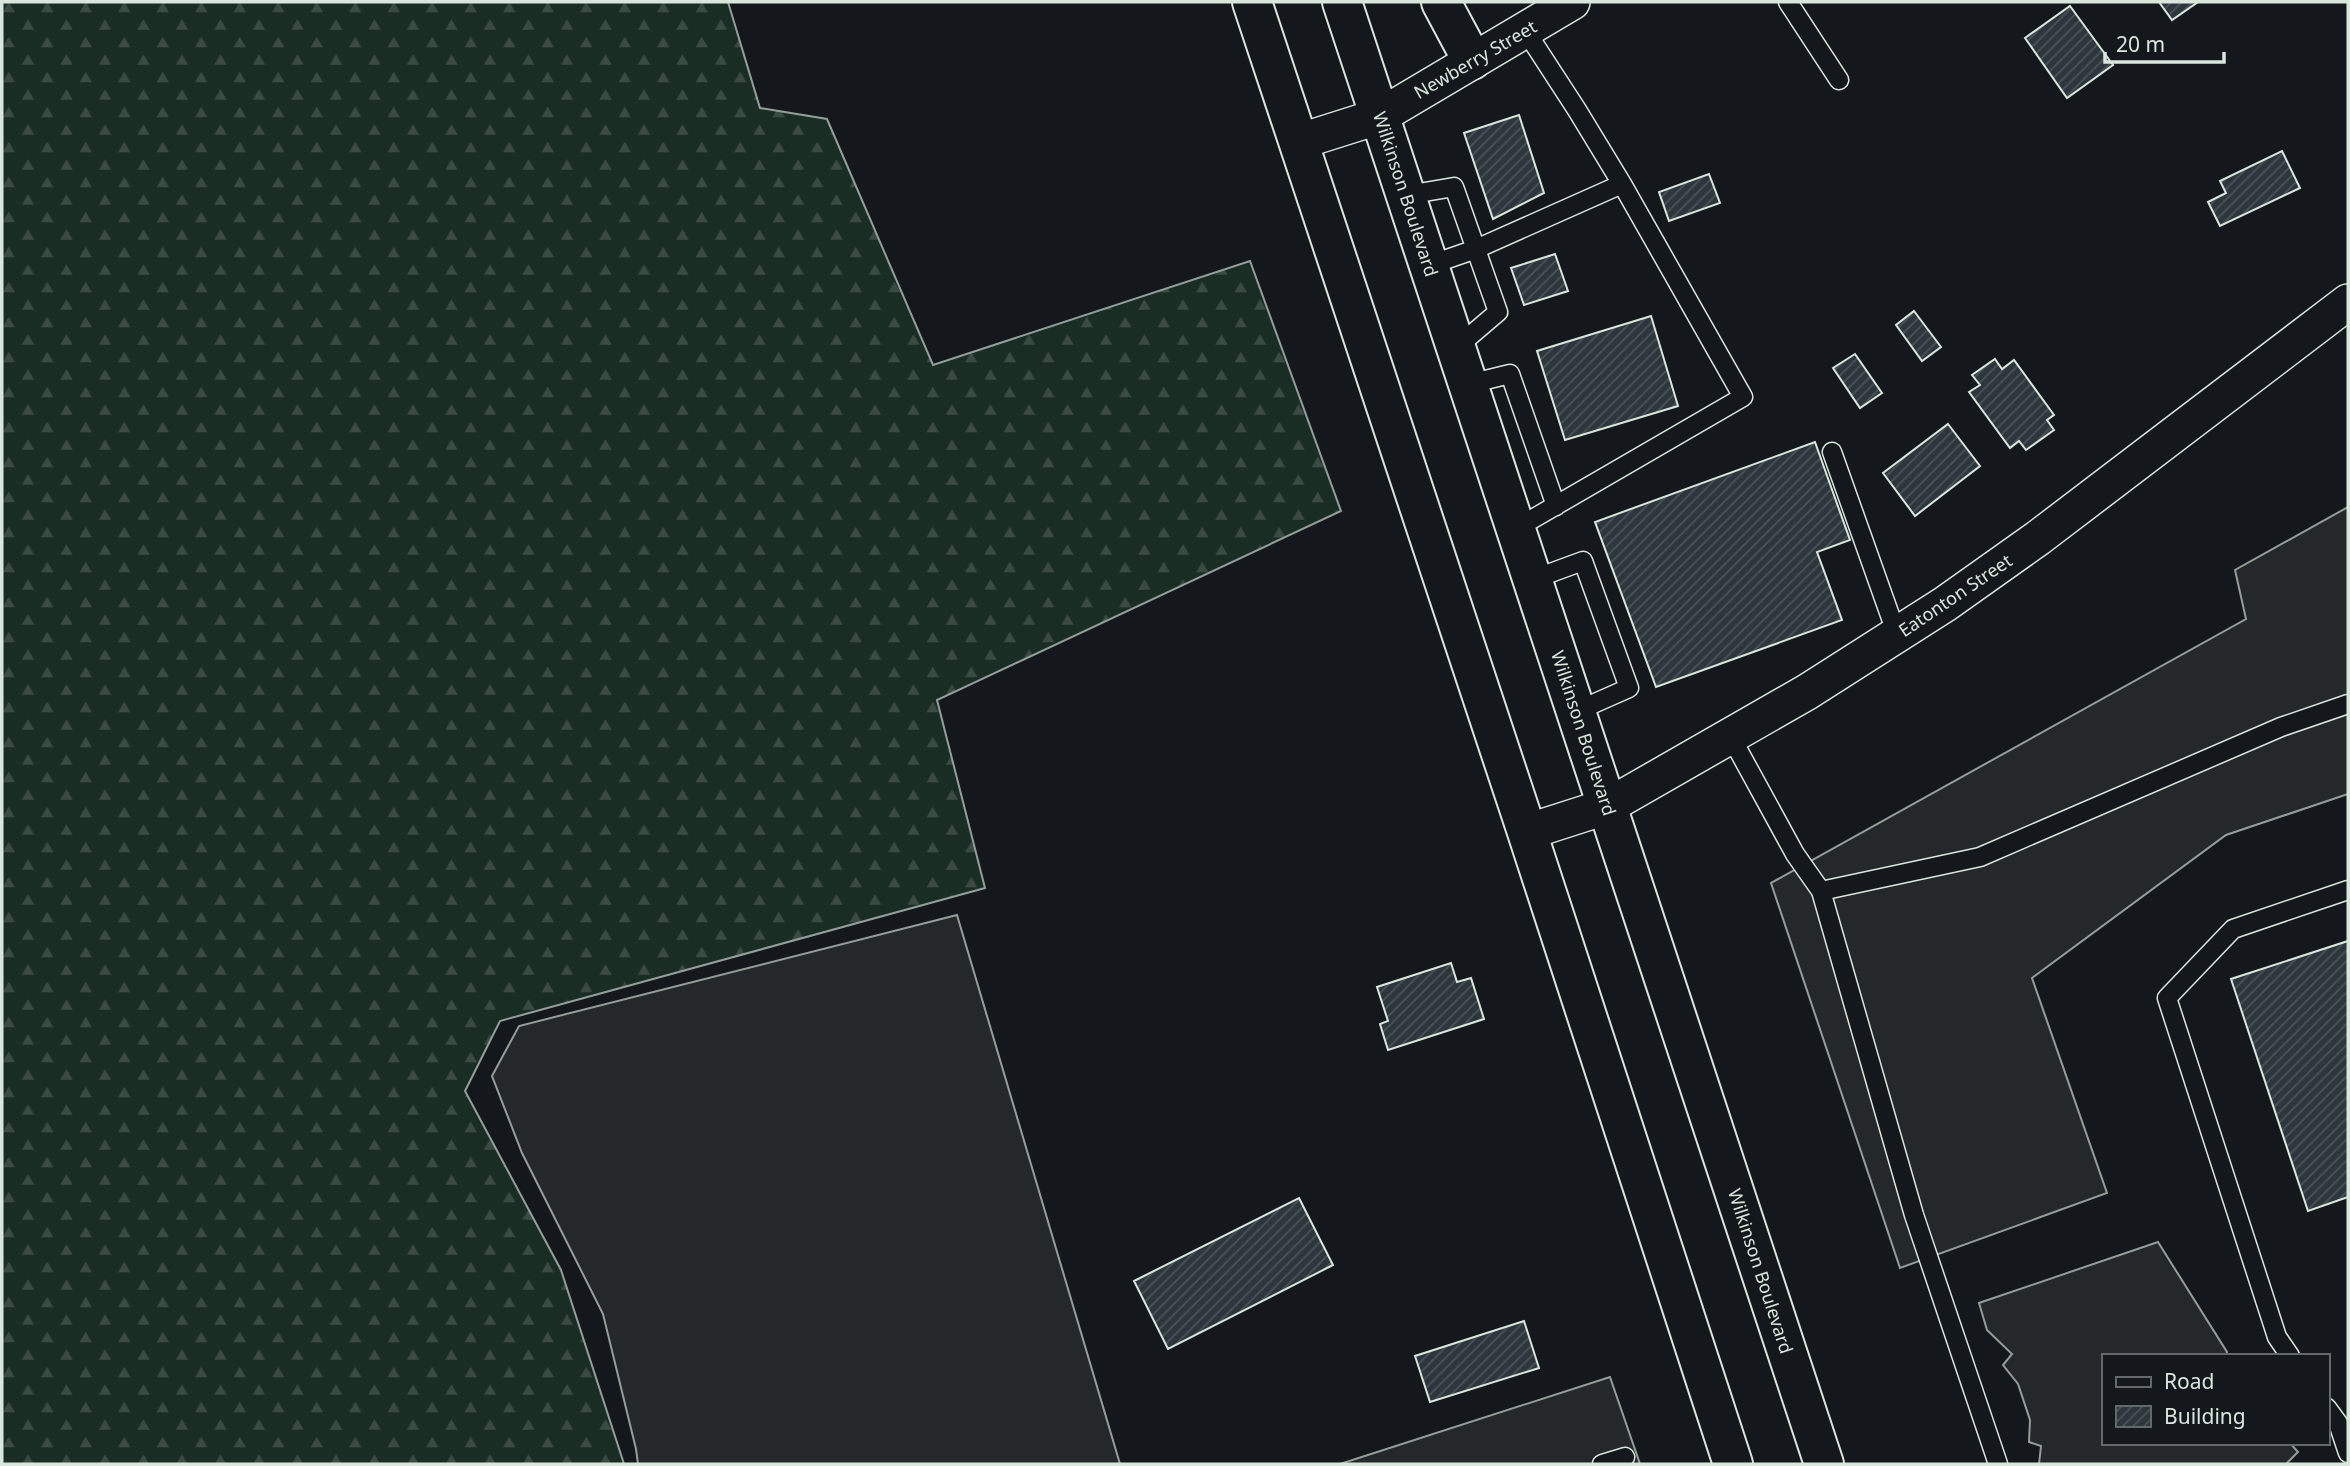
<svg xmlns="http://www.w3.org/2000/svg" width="2350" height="1466" font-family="'Noto Sans',sans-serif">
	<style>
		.forest { fill: url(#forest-firs); stroke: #939e99; stroke-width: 2 }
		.parking { fill: #24282b; stroke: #939e99; stroke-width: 2 }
		.building { fill: url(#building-hatch); stroke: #d8e6dc; stroke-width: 2 }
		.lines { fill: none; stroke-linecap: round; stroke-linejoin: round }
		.service-casing { stroke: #d8e6dc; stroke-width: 21 }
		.minor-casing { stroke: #d8e6dc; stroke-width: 38 }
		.primary-casing { stroke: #d8e6dc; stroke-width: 42 }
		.service { stroke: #14181c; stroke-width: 18 }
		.minor { stroke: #14181c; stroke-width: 35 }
		.primary { stroke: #14181c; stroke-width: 38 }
		.labels { text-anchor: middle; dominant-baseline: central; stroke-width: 5; stroke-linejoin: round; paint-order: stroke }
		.street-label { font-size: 18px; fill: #d8e6dc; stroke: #14181c }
	</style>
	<defs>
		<pattern id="forest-firs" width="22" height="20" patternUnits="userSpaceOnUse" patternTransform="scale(1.75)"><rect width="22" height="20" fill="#1a2d24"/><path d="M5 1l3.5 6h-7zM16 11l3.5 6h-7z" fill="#3b4b43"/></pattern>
		<pattern id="building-hatch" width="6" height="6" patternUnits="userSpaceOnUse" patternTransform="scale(1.75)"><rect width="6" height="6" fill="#2c363c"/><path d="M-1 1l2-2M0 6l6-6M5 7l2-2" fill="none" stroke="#4a5358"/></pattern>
	</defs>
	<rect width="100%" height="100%" fill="#14181c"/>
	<path class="forest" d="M2 2H728L760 108 827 119 933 365 1250 261 1341 511 937 700 985 888 500 1021 465 1091 561 1270 624 1464H2Z"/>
	<path class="parking" d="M2348 507V794L2226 835 2032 978 2107 1193 1900 1268 1771 883 2246 619 2235 570Z
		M957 915 1120 1464H638L636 1449 603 1314 522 1153 492 1076 519 1026Z
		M2158 1242 2227 1352 2226 1356H2103V1443H2290L2298 1452 2286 1464H2039L2041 1446 2029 1442 2030 1420 2018 1384 2003 1365 2012 1354 1987 1330 1979 1303Z
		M1610 1377 1640 1464H1340Z"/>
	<path class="building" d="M2159 2H2198L2172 20Z
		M2070 6 2113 65 2067 98 2025 38Z
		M1519 115 1544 193 1493 219 1464 133Z
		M2282 151 2300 188 2220 226 2208 202 2226 193 2220 181Z
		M1709 174 1720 203 1669 221 1659 192Z
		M1555 254 1568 291 1524 305 1511 268Z
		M1914 311 1941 347 1922 361 1896 325Z
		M1651 316 1678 406 1565 440 1537 351Z
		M1855 354 1882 393 1860 408 1833 368Z
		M1995 359 2002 369 2014 360 2054 415 2047 420 2054 430 2026 450 2019 441 2010 448 1969 392 1980 385 1972 375Z
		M1948 424 1980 466 1915 516 1883 473Z
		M1815 442 1850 540 1817 552 1842 620 1656 687 1595 522Z
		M2348 941V1197L2308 1211 2231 979Z
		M1451 963 1457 982 1471 978 1484 1019 1388 1050 1380 1024 1388 1021 1377 987Z
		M1299 1198 1333 1265 1168 1349 1134 1281Z
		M1524 1321 1539 1368 1430 1402 1415 1356Z"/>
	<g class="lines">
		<defs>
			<path id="service" d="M1788 2 1839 80
				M1407 195 1454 187 1498 312 1457 347
				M1430 265 1476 249 1622 184
				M1469 384 1510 374 1556 506
				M1832 452 1897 635
				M1517 528 1743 397 1622 184 1577 110 1525 30
				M1534 579 1583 561 1629 688 1577 711
				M1731 737 1795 854 1821 891
				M2290 1356 2277 1337 2167 998 2233 929 2348 890
				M2327 1408 2338 1423 2348 1453
				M1602 1464 1625 1457
				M1998 1464 1914 1215 1821 891 1980 857 2281 727 2348 704"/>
			<path id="minor" d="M1298 142 1380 116 1572 2
				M1527 832 1608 806 1807 692 1945 604 2038 538 2348 302"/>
			<path id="primary" d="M1252 2 1527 832 1733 1464
				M1342 2 1824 1464
				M1441 2 1472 60"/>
		</defs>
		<use href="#service" class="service-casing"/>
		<use href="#minor" class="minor-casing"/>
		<use href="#primary" class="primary-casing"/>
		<use href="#service" class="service"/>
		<use href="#minor" class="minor"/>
		<use href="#primary" class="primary"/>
	</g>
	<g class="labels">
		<g class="street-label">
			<text transform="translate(1475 59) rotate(-30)">Newberry Street</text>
			<text transform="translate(1406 194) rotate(72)">Wilkinson Boulevard</text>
			<text transform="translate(1955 595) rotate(-34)">Eatonton Street</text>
			<text transform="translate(1584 733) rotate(72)">Wilkinson Boulevard</text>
			<text transform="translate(1761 1271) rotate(72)">Wilkinson Boulevard</text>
		</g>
	</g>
	<rect width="2350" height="1466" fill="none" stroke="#d8e6dc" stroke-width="7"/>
	<rect x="2102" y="1354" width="228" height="91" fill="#14181c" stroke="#626a69" stroke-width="2"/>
	<rect x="2116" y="1377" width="35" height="10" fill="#14181c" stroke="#626a69" stroke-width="2"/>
	<text x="2164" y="1389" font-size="21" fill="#d8e6dc">Road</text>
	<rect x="2116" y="1406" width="35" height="21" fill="url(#building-hatch)" stroke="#626a69" stroke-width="2"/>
	<text x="2164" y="1424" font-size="21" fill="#d8e6dc">Building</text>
	<path d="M2105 52v10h119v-10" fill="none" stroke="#d8e6dc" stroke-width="3.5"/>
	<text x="2116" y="52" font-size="21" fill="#d8e6dc" stroke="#14181c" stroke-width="5" paint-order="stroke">20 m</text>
</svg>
